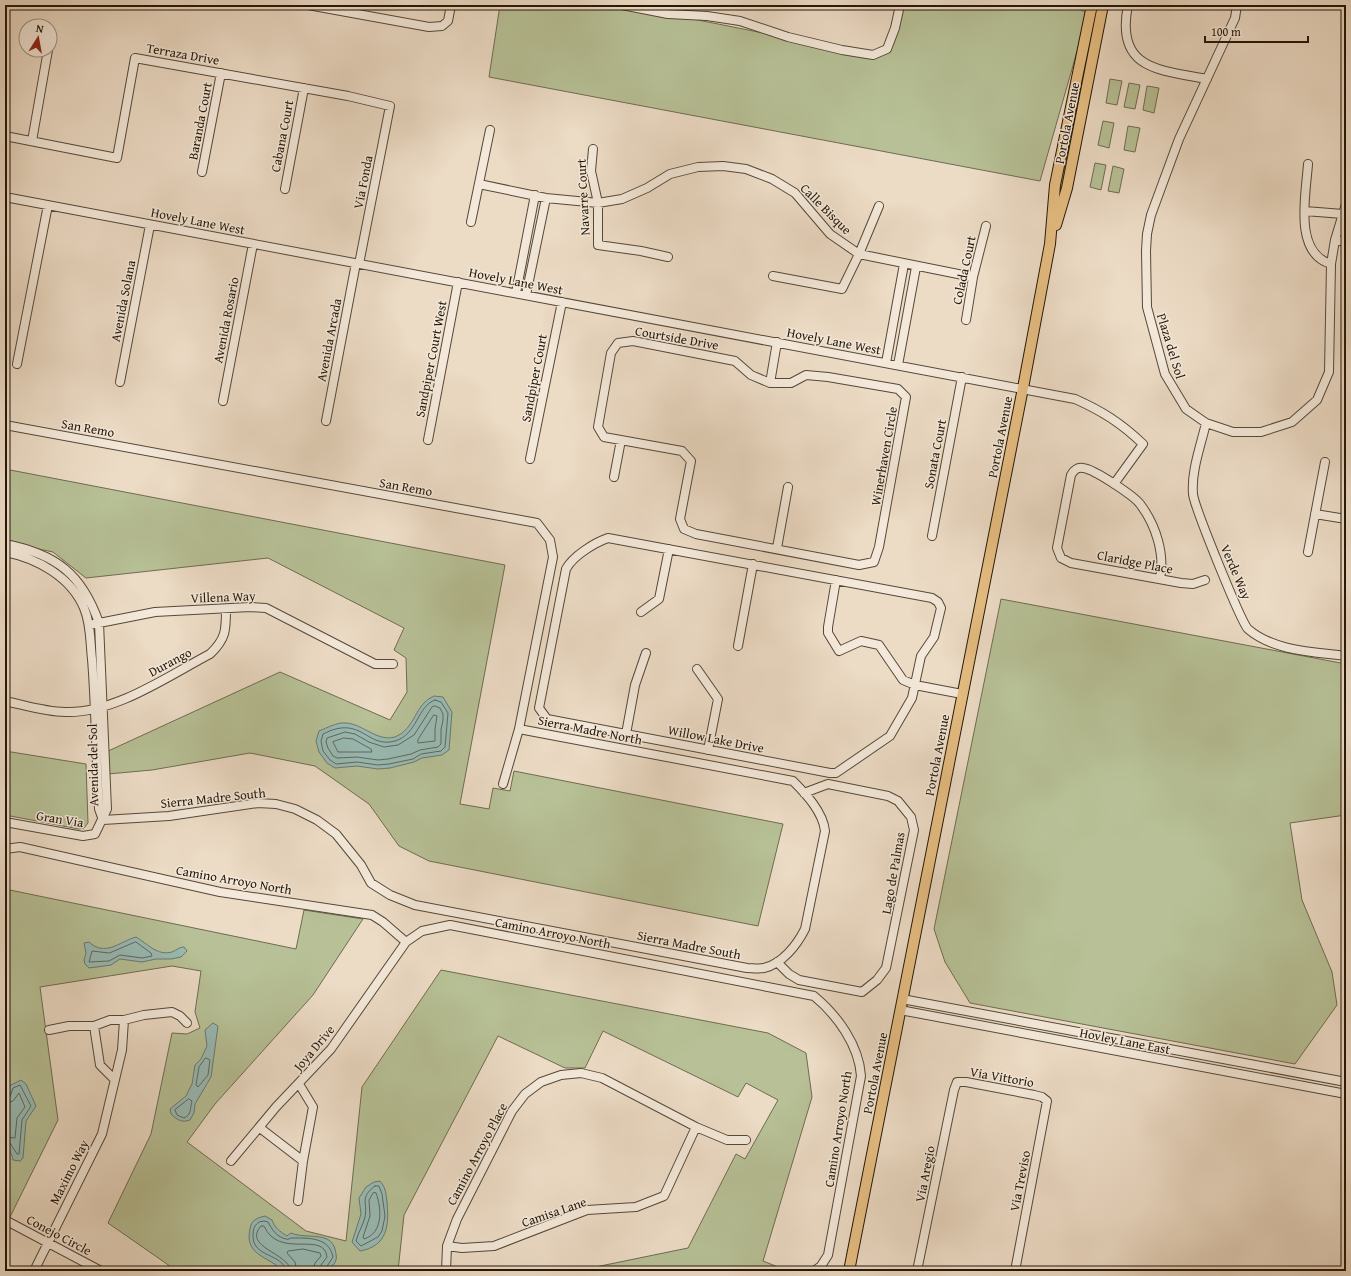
<svg xmlns="http://www.w3.org/2000/svg" width="1351" height="1276" font-family="'Gentium Book Plus',serif">
	<style>
		.green { fill: #b7c096; stroke: #6e6c50 }
		.water { fill: #99bbb5; stroke: #6a7970 }
		.lines { fill: none; stroke-linecap: round; stroke-linejoin: round }
		.shore { stroke: #5e695f; stroke-width: 1 }
		.minor-casing { stroke: #564838; stroke-width: 10 }
		.major-casing { stroke: #241709; stroke-width: 12 }
		.minor { stroke: #f3e8d9; stroke-width: 8 }
		.major { stroke: #e6be82; stroke-width: 10 }
		.labels { text-anchor: middle; dominant-baseline: central; stroke-width: 3; stroke-linejoin: round; paint-order: stroke }
		.street-label { font-size: 13px; fill: #241709; stroke: #f3e8d9 }
	</style>
	<rect width="100%" height="100%" fill="#ecdbc5"/>
	<filter id="stains"><feTurbulence type="fractalNoise" baseFrequency=".005" numOctaves="4"/><feColorMatrix values="0 0 0 0 .2 0 0 0 0 .09 0 0 0 0 .02 0 0 0 .5 -.17"/></filter>
	<radialGradient id="worn" r=".72"><stop offset=".6" stop-color="#630" stop-opacity="0"/><stop offset="1" stop-color="#630" stop-opacity=".3"/></radialGradient>
	<path class="green" d="M500 5H623L873 55 887 49 897 5H1069L1088 13 1040 181 489 77Z
		M1110 79 1122 81 1117 105 1106 103Z
		M1129 83 1140 85 1135 109 1124 107Z
		M1147 86 1159 88 1154 113 1143 110Z
		M1103 121 1114 123 1109 148 1098 145Z
		M1128 126 1140 128 1135 152 1124 150Z
		M1095 163 1106 165 1101 190 1090 187Z
		M1113 166 1124 169 1119 193 1108 191Z
		M5 469 505 565 460 804 489 809 493 788 510 791 514 771 783 824 758 926 429 861 399 846 369 804 315 766 250 753 152 770 108 774 106 752 280 672 390 720 407 692 406 658 394 650 404 628 268 558 86 578 53 552 5 542Z
		M1001 599 1346 664V815L1290 823 1302 900 1332 972 1337 1005 1295 1064 970 1003 945 962 934 929Z
		M5 751 86 764 88 823 84 828 79 829 5 815Z
		M5 889 296 949 304 910 363 919 313 995 215 1104 187 1142 306 1231 346 1241 362 1087 441 970 768 1033 806 1053 812 1097 763 1261 788 1271H576L688 1248 736 1154 745 1159 778 1100 746 1083 738 1097 603 1031 585 1068H565L498 1036 404 1215 398 1271H177L108 1223 151 1134 172 1033 187 1034 200 1028 195 1012 201 971 172 966 40 987 58 1120 10 1217 5 1214Z"/>
	<path class="water" d="M434 696 443 697 452 712 449 750 442 755 422 758 414 762 390 768 378 769 357 766 335 768 327 763 319 752 316 741 319 731C327 728 337 722 346 723 363 724 377 742 395 737 415 730 415 703 434 696Z
		M136 937C148 944 157 956 172 952 177 950 179 947 184 947L187 951 181 957 171 959H156L142 962 120 959 111 965 89 968 85 964 84 960 86 953 84 943 89 942C105 957 119 942 136 937Z
		M213 1023 218 1026 211 1077 195 1104 194 1113 190 1120C182 1123 177 1120 171 1114L170 1109 186 1096 192 1084 195 1065 201 1059 207 1046 205 1030Z
		M21 1080 26 1084 36 1106 26 1121 23 1158 20 1161 13 1160C12 1152 7 1149 5 1143 2 1130 6 1099 9 1086Z
		M380 1181C386 1188 386 1194 387 1202 389 1225 388 1246 360 1251L352 1242 361 1214 359 1198 366 1187 374 1182Z
		M265 1216 272 1220C275 1228 279 1231 287 1236L291 1233C302 1238 315 1234 327 1239 333 1242 335 1247 336 1254 341 1276 297 1271 283 1271 269 1256 244 1256 250 1229 251 1220 257 1218 265 1216Z"/>
	<g class="lines">
		<path class="shore" d="M435 700 441 702 448 713 445 747 441 751 421 754 413 759 389 764 378 765 357 762 336 764 330 760 323 751 321 741 323 734C362 714 366 749 395 741 418 734 417 706 435 700Z
			M435 706 440 708 443 714V720L441 730V744L438 747 420 750 411 754 388 759 378 760 357 757 337 758 333 756 328 748 326 742 327 738 345 732 355 734 369 742 384 747 398 745 414 735 432 707Z
			M434 715 437 716 435 729V741L418 743V740Z
			M344 738 353 739 371 749 372 752H338L333 742Z
			M136 942 151 953 152 956 142 958 120 955 109 961 89 962 92 951 109 953Z
			M206 1058 210 1060 208 1075 198 1087 196 1085 199 1067Z
			M5 1099 10 1097 13 1088 20 1085 31 1106 22 1120 19 1154H17L10 1143 5 1142
			M189 1099 192 1101C190 1107 192 1115 184 1118L177 1115 175 1110Z
			M5 1104 13 1101 19 1093 25 1107 17 1118 15 1138 5 1137
			M375 1186H379L382 1194 385 1216 382 1231 378 1237 361 1246 356 1241C358 1233 363 1225 365 1217 368 1202 359 1198 375 1186Z
			M376 1193C382 1209 383 1233 364 1239L363 1237 370 1216 369 1200 373 1193Z
			M286 1271C283 1253 253 1258 253 1236 253 1229 254 1226 259 1222L264 1221 268 1222C272 1230 277 1237 286 1239 288 1240 290 1238 292 1238 309 1238 329 1237 333 1257L324 1271
			M291 1271C289 1253 242 1247 261 1226H264C279 1260 324 1230 327 1257L321 1265 319 1271
			M297 1271 295 1262 287 1253 288 1251 303 1249 320 1253 321 1256 315 1263 313 1271"/>
		<defs>
			<path id="minor" d="M308 5 429 27 442 26 448 21 451 5
				M622 5 668 14 707 16 740 21 788 37 842 50 873 55 887 49 895 28 900 5
				M1128 5C1115 69 1158 70 1207 79
				M1237 5 1235 18 1179 139 1151 215 1147 234 1146 251 1147 307 1165 374 1186 409 1206 423 1233 432H1261L1292 422 1317 400 1329 372 1331 264 1335 240 1346 204
				M5 136 117 158 135 58 348 96 390 106 359 264
				M32 141 48 50
				M593 149 591 171 598 203V245L641 251 668 257
				M1308 164C1306 194 1293 253 1331 264
				M202 172 221 73
				M479 184 546 198 598 203 622 199 647 188 670 174 698 167 723 166 746 169 772 179 795 193 830 234 859 254 973 277
				M285 189 304 88
				M5 197 1075 399C1102 411 1121 423 1143 444L1114 484
				M1305 211 1343 214
				M471 222 490 130
				M1335 240 1346 242
				M773 276 842 289 859 254 879 206
				M516 293 535 195
				M526 295 546 198
				M966 320 973 277 986 226
				M633 341 735 361 751 375 770 383H791L806 375 828 377 898 389 906 397 879 547 874 562 859 565 696 534 684 529 680 519 691 461 682 451 604 437 598 427 611 353 618 343Z
				M886 363 904 264
				M17 364 48 205
				M898 365 916 267
				M120 382 150 225
				M770 383 777 342
				M223 401 253 244
				M326 421 356 263
				M1206 423C1201 445 1191 471 1193 494 1194 506 1241 622 1248 629 1273 651 1314 652 1346 656
				M5 425 537 523 550 540 553 557 519 729 503 784
				M428 440 458 282
				M530 459 562 302
				M614 477 621 440
				M1315 514 1346 519
				M932 536 962 377
				M608 538 932 598 938 602 941 608 934 637 921 656 912 698 890 736 836 773H830L547 719 539 708 566 569C573 556 594 543 608 538Z
				M5 544C56 554 82 574 99 623L107 809 95 834 83 836 5 822
				M777 548 788 487
				M5 552C37 558 71 577 84 608 91 624 90 642 92 659 96 709 96 759 99 809L103 820
				M1308 552 1325 462
				M1160 579C1165 554 1156 525 1140 504 1134 496 1094 469 1083 468 1077 467 1074 470 1071 475L1057 548 1061 558 1071 563 1181 583 1193 584 1205 580
				M836 580 828 627V633L839 651 861 641 879 645 903 680 915 685 962 694
				M641 612 659 599 669 549
				M89 625 155 612 250 607 266 608 375 664H393
				M738 646 753 564
				M697 669 718 699 708 750
				M5 701C24 705 45 712 65 712 114 714 168 676 210 654 226 639 226 630 226 609
				M626 734 635 685 646 653
				M103 820 169 816 258 803 276 804 295 809 317 820 336 834 361 865 371 883 390 895 415 905 747 968C752 968 759 969 764 968 782 964 797 945 805 929L825 831C823 812 806 794 793 781L519 729
				M5 849 20 847 220 892 372 915 383 922 406 942 422 931 450 925 814 996C837 1015 859 1045 861 1076L828 1255 821 1266 814 1271
				M777 962 789 974 799 980 862 992 877 980 886 968 914 830 911 817 898 801 888 796 828 784 804 793
				M902 999 1346 1082
				M900 1010 1346 1094
				M94 1026 100 1065 114 1079
				M49 1030 69 1026H94L110 1020H124L144 1015 172 1012 180 1016 187 1023
				M260 1128 303 1161
				M231 1161 276 1107 331 1049 406 942
				M298 1201 303 1161 313 1107 299 1084
				M5 1220 101 1271
				M447 1246 462 1248 494 1246 587 1210 636 1207 664 1196 696 1127
				M34 1271 102 1134 122 1050 124 1020
				M446 1271 447 1246 457 1219 512 1111 525 1094 541 1082 561 1075 581 1073 602 1078 696 1127 727 1140H746
				M917 1271 954 1090 957 1082H966L1034 1095 1042 1097 1047 1101 1015 1271"/>
			<path id="major" d="M1056 225 1067 188 1103 5
				M849 1271 1023 388 1050 244 1055 185 1092 5"/>
		</defs>
		<use href="#minor" class="minor-casing"/>
		<use href="#major" class="major-casing"/>
		<use href="#minor" class="minor"/>
		<use href="#major" class="major"/>
	</g>
	<g class="labels">
		<g class="street-label">
			<text transform="translate(183 54) rotate(10)">Terraza Drive</text>
			<text transform="translate(200 121) rotate(-79)">Baranda Court</text>
			<text transform="translate(1067 123) rotate(-79)">Portola Avenue</text>
			<text transform="translate(282 136) rotate(-79)">Cabana Court</text>
			<text transform="translate(363 182) rotate(-79)">Via Fonda</text>
			<text transform="translate(583 197) rotate(-93)">Navarre Court</text>
			<text transform="translate(826 209) rotate(45)">Calle Bisque</text>
			<text transform="translate(198 221) rotate(11)">Hovely Lane West</text>
			<text transform="translate(964 270) rotate(-78)">Colada Court</text>
			<text transform="translate(516 281) rotate(11)">Hovely Lane West</text>
			<text transform="translate(123 301) rotate(-79)">Avenida Solana</text>
			<text transform="translate(226 320) rotate(-79)">Avenida Rosario</text>
			<text transform="translate(677 338) rotate(10)">Courtside Drive</text>
			<text transform="translate(329 340) rotate(-79)">Avenida Arcada</text>
			<text transform="translate(834 341) rotate(11)">Hovely Lane West</text>
			<text transform="translate(1171 346) rotate(73)">Plaza del Sol</text>
			<text transform="translate(431 359) rotate(-79)">Sandpiper Court West</text>
			<text transform="translate(534 378) rotate(-79)">Sandpiper Court</text>
			<text transform="translate(88 428) rotate(10)">San Remo</text>
			<text transform="translate(1000 437) rotate(-79)">Portola Avenue</text>
			<text transform="translate(935 454) rotate(-79)">Sonata Court</text>
			<text transform="translate(884 456) rotate(-80)">Winerhaven Circle</text>
			<text transform="translate(406 487) rotate(10)">San Remo</text>
			<text transform="translate(1135 562) rotate(11)">Claridge Place</text>
			<text transform="translate(1236 572) rotate(67)">Verde Way</text>
			<text transform="translate(223 597) rotate(-2)">Villena Way</text>
			<text transform="translate(170 662) rotate(-28)">Durango</text>
			<text transform="translate(590 730) rotate(11)">Sierra Madre North</text>
			<text transform="translate(716 739) rotate(11)">Willow Lake Drive</text>
			<text transform="translate(937 755) rotate(-79)">Portola Avenue</text>
			<text transform="translate(93 765) rotate(-91)">Avenida del Sol</text>
			<text transform="translate(213 798) rotate(-6)">Sierra Madre South</text>
			<text transform="translate(60 819) rotate(9)">Gran Via</text>
			<text transform="translate(893 873) rotate(-80)">Lago de Palmas</text>
			<text transform="translate(234 880) rotate(10)">Camino Arroyo North</text>
			<text transform="translate(553 933) rotate(11)">Camino Arroyo North</text>
			<text transform="translate(689 945) rotate(11)">Sierra Madre South</text>
			<text transform="translate(1125 1041) rotate(11)">Hovley Lane East</text>
			<text transform="translate(314 1048) rotate(-50)">Joya Drive</text>
			<text transform="translate(875 1073) rotate(-79)">Portola Avenue</text>
			<text transform="translate(1002 1077) rotate(10)">Via Vittorio</text>
			<text transform="translate(838 1129) rotate(-81)">Camino Arroyo North</text>
			<text transform="translate(477 1154) rotate(-62)">Camino Arroyo Place</text>
			<text transform="translate(69 1172) rotate(-63)">Maximo Way</text>
			<text transform="translate(925 1174) rotate(-79)">Via Aregio</text>
			<text transform="translate(1020 1181) rotate(-79)">Via Treviso</text>
			<text transform="translate(554 1212) rotate(-19)">Camisa Lane</text>
			<text transform="translate(59 1235) rotate(28)">Conejo Circle</text>
		</g>
	</g>
	<rect width="1351" height="1276" fill="none" stroke="#ecdbc5" stroke-width="20"/>
	<rect x="6" y="6" width="1339" height="1264" fill="none" stroke="#241709" stroke-width="2"/>
	<rect x="10" y="10" width="1331" height="1256" fill="none" stroke="#241709"/>
	<g transform="translate(38 38) rotate(11)"><circle r="19" fill="#f3e8d9" stroke="#a09486"/>
	<path d="M0-3L7 15L0 10L-7 15Z" fill="#8f2418"/>
	<text y="-6" font-size="11" font-weight="bold" text-anchor="middle" fill="#241709">N</text>
	</g>
	<path d="M1205 36v6h103v-6" fill="none" stroke="#241709" stroke-width="2"/>
	<text x="1211" y="36" font-size="12" fill="#241709" stroke="#f3e8d9" stroke-width="3" paint-order="stroke">100 m</text>
	<rect width="100%" height="100%" filter="url(#stains)"/>
	<rect width="100%" height="100%" fill="url(#worn)"/>
</svg>
